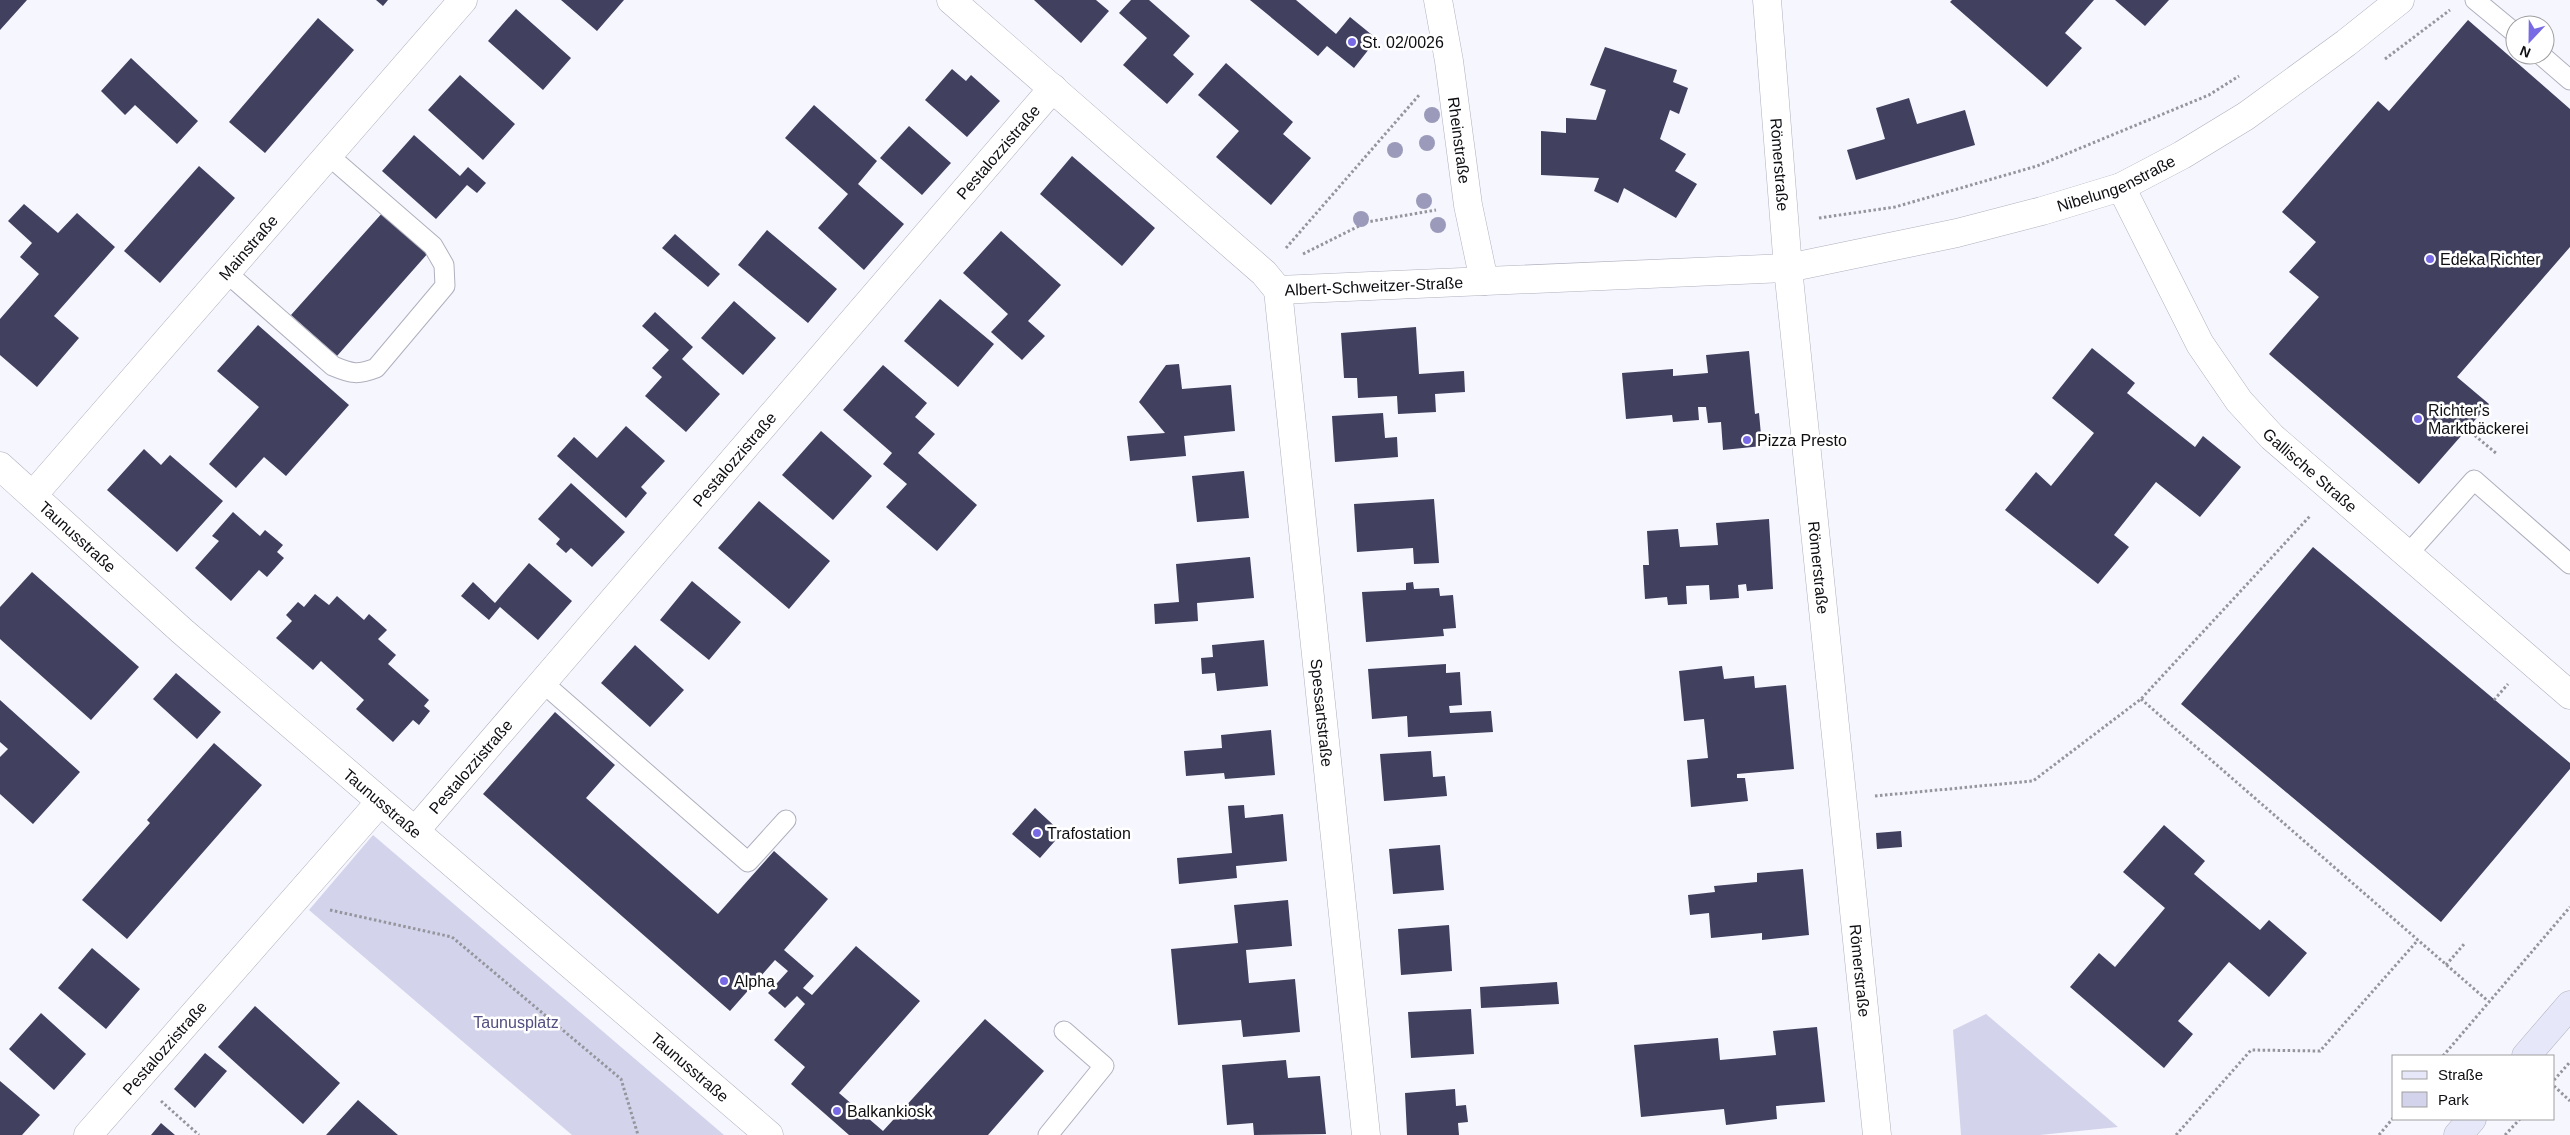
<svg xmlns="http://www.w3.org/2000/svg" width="2570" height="1135" font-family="Helvetica,sans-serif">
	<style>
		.green { fill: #d3d3eb }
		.building { fill: #41405f }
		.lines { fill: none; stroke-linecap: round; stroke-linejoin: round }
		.lane-casing { stroke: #afb0be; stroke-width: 21 }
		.street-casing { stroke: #afb0be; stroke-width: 29 }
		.secondary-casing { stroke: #afb0be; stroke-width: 29 }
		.path { stroke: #95959d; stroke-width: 3; stroke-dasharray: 2.5 2.5; stroke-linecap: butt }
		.lane { stroke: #fff; stroke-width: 19 }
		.street { stroke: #fff; stroke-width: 28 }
		.secondary { stroke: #e7e7fa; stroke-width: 28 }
		.tree { fill: #9b9aba }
		.poi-dot { fill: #786ae5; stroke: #fff; stroke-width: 2 }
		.labels { text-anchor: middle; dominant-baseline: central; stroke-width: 5; stroke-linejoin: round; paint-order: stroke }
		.poi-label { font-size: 16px; fill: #0e0e13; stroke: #fff; text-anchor: start }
		.street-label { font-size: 16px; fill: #0e0e13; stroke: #fff }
		.park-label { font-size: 16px; fill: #514e81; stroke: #fff }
	</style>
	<rect width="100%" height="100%" fill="#f6f6ff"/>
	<path class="green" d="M373 835 724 1135H572L309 910Z
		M1986 1014 2118 1127 2040 1135H1961L1953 1030Z"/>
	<path class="building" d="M0 0H27L0 30Z
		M376 0H388L383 6Z
		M561 0H624L597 31Z
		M1034 0H1096L1109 11 1081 43Z
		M1131 0H1149L1190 36 1173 55 1194 74 1167 104 1123 65 1147 38 1119 13Z
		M1250 0H1296L1336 34 1350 17 1377 39 1354 68 1327 46 1318 56Z
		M1952 0H2094L2065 33 2082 48 2047 87 1950 2Z
		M2115 0H2169L2145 26Z
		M516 9 571 58 543 90 488 41Z
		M318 18 354 50 265 153 229 122Z
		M2468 20 2570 109V247L2457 377 2489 404 2419 484 2269 354 2319 297 2289 272 2316 242 2282 212 2378 101 2389 111Z
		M1605 47 1677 70 1673 82 1688 88 1679 114 1670 110 1660 139 1686 154 1675 171 1697 184 1676 218 1624 188 1618 203 1594 191 1599 178 1541 175V131L1566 133V118L1596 120 1606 90 1590 85Z
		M131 58 198 121 177 144 135 105 125 115 101 91Z
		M1226 63 1293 122 1283 134 1311 158 1271 205 1216 157 1239 131 1198 95Z
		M952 69 966 81 971 75 1000 101 967 137 925 100Z
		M460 75 515 124 483 160 428 110Z
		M1909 98 1917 124 1965 110 1975 145 1856 180 1847 150 1885 139 1876 108Z
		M814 105 877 161 858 184 904 224 864 270 818 228 848 194 785 138Z
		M909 126 951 163 922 195 880 158Z
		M414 135 460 176 468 167 486 183 477 193 467 185 436 219 382 171Z
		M1072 156 1155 228 1122 266 1040 194Z
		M199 166 235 198 160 283 124 251Z
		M24 204 58 233 77 213 115 247 54 316 79 338 37 387 0 355V319L39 274 20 257 32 243 8 221Z
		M384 211 429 252 337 356 291 315Z
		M767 230 837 289 808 323 738 265Z
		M1001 231 1061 285 1028 321 1045 336 1022 360 991 332 1008 314 963 273Z
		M675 234 720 274 708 287 662 248Z
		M940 299 994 344 958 387 904 341Z
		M734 301 776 338 743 375 701 338Z
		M655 312 693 347 682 359 720 394 686 432 645 396 662 377 652 368 669 350 642 326Z
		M258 325 349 405 286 476 264 457 236 488 209 464 259 407 217 371Z
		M1416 327 1419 374 1464 371 1465 392 1435 394 1436 412 1398 414 1397 396 1358 398 1357 378H1344L1341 333Z
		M2092 348 2135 383 2127 393 2195 447 2203 436 2241 467 2200 517 2156 482 2114 535 2129 547 2098 584 2005 510 2036 472 2051 486 2094 433 2052 398Z
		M1749 351 1755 414 1759 413 1762 446 1723 450 1721 422 1708 423 1706 407H1698L1699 420 1673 422 1672 415 1626 419 1622 373 1673 369V376L1708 373 1706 355Z
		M1179 364 1182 389 1231 385 1235 431 1184 436 1186 456 1130 461 1127 436 1165 433 1139 402 1166 365Z
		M883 365 927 403 915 417 935 434 918 453 977 505 937 551 886 507 907 484 883 464 892 453 843 410Z
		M1383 413 1385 438 1397 437 1398 457 1335 462 1332 416Z
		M626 426 665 461 641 487 647 493 626 518 557 456 574 437 597 458Z
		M821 431 872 476 833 520 782 475Z
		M144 449 161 465 170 455 223 501 177 552 107 490Z
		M1244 471 1249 518 1197 522 1192 476Z
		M571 483 625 532 592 567 571 548 566 553 556 544 560 539 538 519Z
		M1434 499 1439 563 1414 564 1413 548 1357 552 1354 504Z
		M759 501 830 561 789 609 718 548Z
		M233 512 260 536 265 530 283 545 277 552 284 558 267 577 259 570 231 601 195 568 219 541 212 536Z
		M1769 519 1773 589 1747 591 1746 584 1738 585 1739 598 1710 600 1709 585 1686 586 1687 604 1668 605 1667 597 1645 599 1643 565H1649L1647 531 1678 529 1680 547 1718 545 1716 523Z
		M2313 547 2570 763V769L2441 922 2181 704Z
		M1250 557 1254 598 1197 603 1198 621 1155 624 1154 604 1179 602 1176 564Z
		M529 563 572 601 538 640 500 607 489 620 461 596 473 582 495 603Z
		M32 572 139 667 91 720 0 639V607Z
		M692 581 741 622 709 660 660 620Z
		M1413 582 1414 589 1439 588 1440 596 1453 595 1456 628 1443 629 1444 636 1366 642 1362 592 1406 590V583Z
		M315 594 329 605 337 596 364 620 369 614 387 630 378 639 396 655 388 664 429 700 424 706 430 711 419 725 413 720 393 742 356 709 364 700 321 661 313 670 276 638 292 621 286 615 298 602 304 607Z
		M1264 640 1268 686 1217 691 1215 673 1202 674 1201 658 1213 657 1212 645Z
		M635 645 684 690 650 727 601 683Z
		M1446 664V673L1460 672 1462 705 1449 706 1450 713 1491 711 1493 732 1408 737 1407 716 1372 719 1368 669Z
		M1722 666 1724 679 1754 676 1755 688 1786 685 1794 769 1737 774V778H1745L1748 801 1691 807 1687 760 1708 758 1704 719 1684 721 1679 671Z
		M176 673 221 712 197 739 153 699Z
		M0 700 80 772 33 824 0 794V757L8 749 0 742Z
		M555 712 615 765 586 798 718 914 774 851 828 899 784 950 814 976 803 988 812 995 856 946 920 1001 839 1093 883 1131 985 1019 1044 1071 988 1135H849L791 1084 805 1067 774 1040 805 1004 797 996 785 1008 768 993 788 971 775 960 730 1011 483 794Z
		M1271 730 1275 775 1225 779 1224 773 1186 776 1184 751 1222 748 1221 735Z
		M214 743 262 785 127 939 82 900 150 823 147 820Z
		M1431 751 1433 777 1445 776 1447 796 1384 801 1380 754Z
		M1244 805 1245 818 1283 814 1287 861 1236 866 1237 878 1179 884 1177 858 1232 853 1228 806Z
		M1035 808 1062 833 1040 858 1012 834Z
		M2164 825 2205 861 2194 874 2260 930 2269 920 2307 953 2269 997 2229 962 2178 1021 2193 1034 2164 1068 2070 987 2099 953 2115 967 2165 908 2123 872Z
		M1901 831 1902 847 1877 849 1876 833Z
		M1440 845 1444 890 1393 894 1389 849Z
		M1803 869 1809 935 1762 940V933L1711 938 1709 913 1690 915 1688 895 1715 892 1714 886 1757 882V873Z
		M1288 900 1292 946 1246 950 1249 983 1295 979 1300 1032 1243 1037 1241 1020 1178 1025 1171 949 1238 943 1234 905Z
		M1449 925 1452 971 1401 975 1398 929Z
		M92 948 140 989 106 1029 58 988Z
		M1557 982 1559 1004 1481 1008 1480 987Z
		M255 1006 340 1083 303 1124 218 1047Z
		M1471 1009 1474 1054 1411 1058 1408 1012Z
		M41 1013 86 1054 54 1090 9 1049Z
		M1817 1027 1825 1102 1776 1106 1777 1119 1726 1125 1724 1109 1641 1117 1634 1045 1718 1038 1720 1060 1776 1055 1773 1031Z
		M205 1053 227 1071 195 1108 174 1089Z
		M1286 1060 1288 1078 1320 1076 1326 1134 1254 1135 1253 1123 1227 1125 1222 1065Z
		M0 1081 40 1115 22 1135H0Z
		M1455 1089 1456 1106 1466 1105 1468 1122 1458 1123 1459 1135H1407L1405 1093Z
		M358 1100 398 1135H326Z
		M161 1123 175 1135H151Z"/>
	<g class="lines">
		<defs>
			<path id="lane" d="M2475 0 2515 33
				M2541 55 2570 80
				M227 273 333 366C352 374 358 375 376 368L445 286 444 265 433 246 328 155
				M2408 554 2474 480 2570 564
				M542 682 748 862 786 820
				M1048 1135 1104 1066 1064 1031"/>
			<g id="street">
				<path d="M951 0 1264 273 1278 290"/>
				<path id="s1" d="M1438 0 1449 61 1468 205 1484 281"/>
				<path id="s2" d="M1767 0 1788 268 1877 1135"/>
				<path id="s3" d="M2121 187 2200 344 2239 401 2272 437 2570 695"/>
				<path id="s4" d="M1278 290 1788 268 1957 233 2042 211 2121 187 2182 155 2246 116 2346 43 2400 0"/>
				<path id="s5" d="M1278 290 1366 1135"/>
				<path id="s6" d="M0 466 182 631 769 1135"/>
				<path id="s7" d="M33 495 463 0"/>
				<path id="s8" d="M415 831 1053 88"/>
				<path id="s9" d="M88 1135 380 802"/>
			</g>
			<path id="secondary" d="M2526 1056 2570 1005
				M2458 1135 2472 1119"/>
		</defs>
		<use href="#lane" class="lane-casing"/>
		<use href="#street" class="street-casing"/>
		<use href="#secondary" class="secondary-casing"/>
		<path class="path" d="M2385 59 2450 10
			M1819 218 1895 207 2037 166 2209 95 2239 76
			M1286 248 1420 94
			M1303 254 1367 222 1436 210
			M2467 429 2497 454
			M2141 699 2488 1001
			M2494 700 2508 684
			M1875 796 2033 781 2141 699 2310 516
			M330 910 452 937 621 1079 638 1135
			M2446 965 2465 943
			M2443 1056 2570 907
			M2554 1080 2570 1062
			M2554 1086 2570 1101
			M161 1101 199 1135
			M2176 1135 2251 1050 2320 1051 2418 940
			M2379 1135 2394 1117
			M2505 1135 2520 1119"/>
		<use href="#lane" class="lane"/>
		<use href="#street" class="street"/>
		<use href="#secondary" class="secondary"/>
	</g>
	<g class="tree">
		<circle cx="1432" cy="115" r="8"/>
		<circle cx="1427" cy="143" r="8"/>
		<circle cx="1395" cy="150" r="8"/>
		<circle cx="1424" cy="201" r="8"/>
		<circle cx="1361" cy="219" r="8"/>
		<circle cx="1438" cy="225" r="8"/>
	</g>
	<g class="poi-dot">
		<circle cx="1352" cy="42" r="5"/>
		<circle cx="2430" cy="259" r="5"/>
		<circle cx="2418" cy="419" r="5"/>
		<circle cx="1747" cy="440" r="5"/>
		<circle cx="1037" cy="833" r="5"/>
		<circle cx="724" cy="981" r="5"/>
		<circle cx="837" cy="1111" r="5"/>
	</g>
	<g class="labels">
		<g class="poi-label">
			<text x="1362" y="42">St. 02/0026</text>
			<text x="2440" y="259">Edeka Richter</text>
			<text x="2428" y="410">Richter's<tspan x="2428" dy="18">Marktbäckerei</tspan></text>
			<text x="1757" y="440">Pizza Presto</text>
			<text x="1047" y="833">Trafostation</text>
			<text x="734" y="981">Alpha</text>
			<text x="847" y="1111">Balkankiosk</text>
		</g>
		<g class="street-label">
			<text stroke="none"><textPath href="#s1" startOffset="142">Rheinstraße</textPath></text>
			<text stroke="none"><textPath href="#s8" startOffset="895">Pestalozzistraße</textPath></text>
			<text stroke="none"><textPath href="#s2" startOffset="165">Römerstraße</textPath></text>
			<text stroke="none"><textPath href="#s4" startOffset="850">Nibelungenstraße</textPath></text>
			<text stroke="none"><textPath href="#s7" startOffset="328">Mainstraße</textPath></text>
			<text stroke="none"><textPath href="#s4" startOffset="96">Albert-Schweitzer-Straße</textPath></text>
			<text stroke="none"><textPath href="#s8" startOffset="490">Pestalozzistraße</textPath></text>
			<text stroke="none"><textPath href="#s3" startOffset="344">Gallische Straße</textPath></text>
			<text stroke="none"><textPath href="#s6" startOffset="105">Taunusstraße</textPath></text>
			<text stroke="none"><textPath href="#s2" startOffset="570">Römerstraße</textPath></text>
			<text stroke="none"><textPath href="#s5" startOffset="425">Spessartstraße</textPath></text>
			<text stroke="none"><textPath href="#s8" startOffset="85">Pestalozzistraße</textPath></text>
			<text stroke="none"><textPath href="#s6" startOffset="510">Taunusstraße</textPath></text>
			<text stroke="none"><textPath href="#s2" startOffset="975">Römerstraße</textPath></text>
			<text stroke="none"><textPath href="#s9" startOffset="116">Pestalozzistraße</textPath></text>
			<text stroke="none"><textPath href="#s6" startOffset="915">Taunusstraße</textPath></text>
		</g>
		<g class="park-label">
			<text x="516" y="1022">Taunusplatz</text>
		</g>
	</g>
	<rect x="2392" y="1055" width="162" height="65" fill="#ffffff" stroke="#9f9fa1"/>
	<rect x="2402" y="1071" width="25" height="8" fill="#e7e7fa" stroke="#9f9fa1"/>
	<text x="2438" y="1080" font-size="15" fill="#0e0e13">Straße</text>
	<rect x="2402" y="1092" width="25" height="15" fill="#d3d3eb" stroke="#9f9fa1"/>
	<text x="2438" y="1105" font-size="15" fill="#0e0e13">Park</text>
	<g transform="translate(2530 40) rotate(202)"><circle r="24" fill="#ffffff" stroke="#9f9fa1"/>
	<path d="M0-4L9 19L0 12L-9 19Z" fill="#786ae5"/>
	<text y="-8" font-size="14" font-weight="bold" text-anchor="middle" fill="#0e0e13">N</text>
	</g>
</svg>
